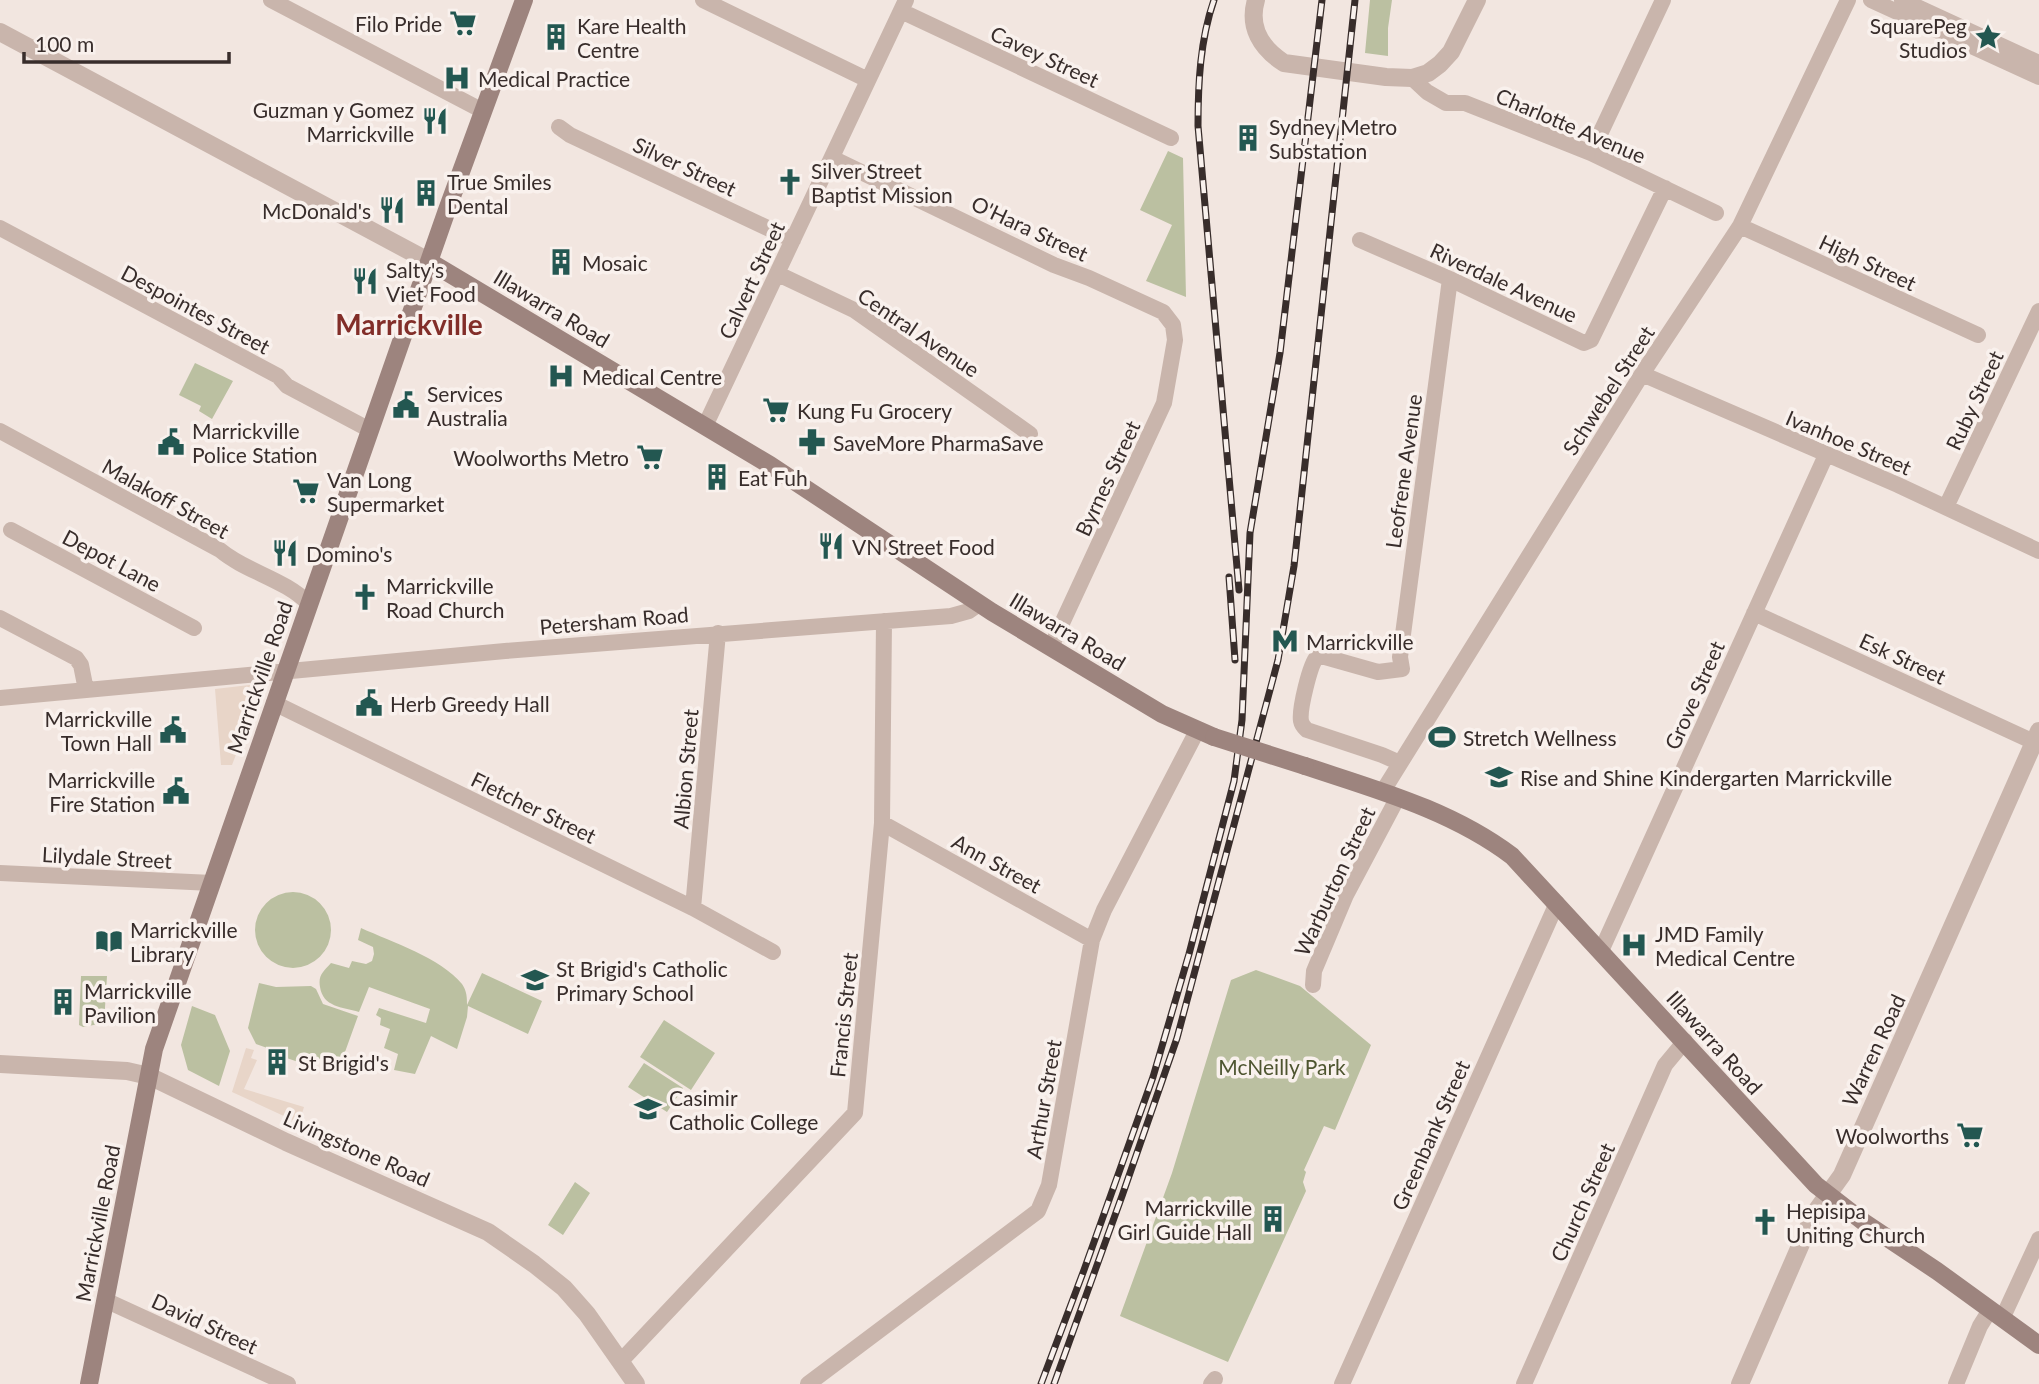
<svg xmlns="http://www.w3.org/2000/svg" width="2039" height="1384" font-family="Lato,sans-serif">
	<style>
		.green { fill: #bbc0a1 }
		.plaza { fill: #e8d5c8 }
		.lines { fill: none; stroke-linecap: round; stroke-linejoin: round }
		.minor { stroke: #c9b5ac; stroke-width: 16 }
		.tertiary { stroke: #c9b5ac; stroke-width: 18 }
		.secondary { stroke: #9d847e; stroke-width: 18 }
		.rail-casing { stroke: #382d2b; stroke-width: 7 }
		.rail { stroke: #f9f1ed; stroke-width: 4.5; stroke-dasharray: 13; stroke-linecap: butt }
		.secondary-bridge { stroke: #9d847e; stroke-width: 18 }
		.labels { text-anchor: middle; dominant-baseline: central; stroke-width: 7; stroke-linejoin: round; paint-order: stroke }
		.poi-label { font-size: 21px; fill: #382d2b; stroke: #f9f1ed; text-anchor: start }
		.street-label { font-size: 21px; fill: #382d2b; stroke: #f9f1ed }
		.park-label { font-size: 21px; fill: #4e5530; stroke: #f9f1ed }
		.district-label { font-size: 28px; font-weight: bold; fill: #822e29; stroke: #f9f1ed }
	</style>
	<rect width="100%" height="100%" fill="#f2e6e0"/>
	<path class="green" d="M1370 0H1392L1388 28V56L1365 53Z
		M1168 151 1183 158 1186 297 1146 281 1172 225 1140 210Z
		M195 363 233 381 212 419 199 411 201 406 179 395Z
		M255 930a38 38 0 1 1 76 0a38 38 0 1 1-76 0Z
		M361 928C392 942 441 958 462 984 467 991 467 998 467 1005L482 973 542 1001 528 1034 468 1006 467 1017 457 1049 431 1036 415 1074 394 1070 398 1054 384 1048 390 1029 380 1025 381 1018 376 1015 379 1008 426 1023 430 1009 369 987 359 1012C342 1007 323 1007 320 987 318 975 323 972 331 963L349 968 352 961 366 964 372 961 374 954 373 947 358 940Z
		M1256 970 1300 986 1371 1045 1335 1130 1324 1126 1304 1170 1306 1172 1303 1182 1306 1191 1228 1362 1120 1316 1172 1173 1231 980Z
		M81 976H107L104 1023 83 1027 79 1025Z
		M259 983 276 987 311 986 316 989 323 1004 358 1016 341 1063 321 1057 320 1059H315L313 1067 269 1052 270 1049 256 1044 248 1028Z
		M192 1006 215 1015 230 1051 219 1086 188 1070 181 1045Z
		M664 1020 715 1053 691 1090 640 1057Z
		M644 1063 683 1088 667 1112 628 1087Z
		M575 1182 590 1193 563 1235 548 1225Z"/>
	<path class="plaza" d="M258 684 261 686 258 698 232 765H221L215 689Z
		M246 1048 254 1050 251 1058 257 1060 244 1089 304 1107 299 1123 232 1092Z"/>
	<g class="lines">
		<path class="minor" d="M271 0 483 111
			M703 0 868 80
			M1871 0 2039 77
			M1902 0 2039 63
			M901 11 1171 138
			M1412 78 1427 92 1446 103H1465L1591 153 1716 213
			M559 127 570 135 793 240
			M1591 153 1663 0
			M832 158 1054 265 1089 278 1163 312 1173 325 1175 340 1164 403 1051 647
			M1740 226 1978 335
			M0 228 278 376 287 386 370 430
			M1360 240 1450 279 1584 343 1591 340 1665 188
			M778 274 854 310 1030 434
			M1642 374 1898 485 2039 551
			M705 426 906 0
			M0 431 220 550C246 572 285 579 309 604
			M1946 507 2039 311
			M11 530 194 628
			M1754 613 2034 742
			M0 618 76 658 81 665 86 690
			M0 698 505 651 951 616 969 611 979 604
			M274 703 693 908 773 952
			M1400 763 1382 755 1307 730C1304 727 1302 726 1301 721 1299 710 1310 664 1317 657H1325L1378 672 1402 669 1400 657 1450 279
			M1383 791 1642 374 1740 226 1848 0
			M882 823 1092 940
			M0 873 212 883
			M693 908 718 633
			M1601 951 1826 455
			M1313 985 1314 971 1346 895 1398 797
			M105 1300 288 1384
			M2002 1319 2039 1239
			M620 1362 855 1113 882 823 884 621
			M808 1384 1038 1211 1049 1185 1092 940 1104 910 1197 731
			M1211 1384 1215 1379
			M1342 1384 1557 903
			M1524 1384 1665 1065 1685 1041
			M1956 1384 1980 1326 1990 1310"/>
		<path class="tertiary" d="M1256 0C1248 27 1261 48 1284 63L1386 77 1412 78 1428 73 1440 64 1451 52 1477 0
			M0 32 430 262
			M0 1064 127 1071 149 1076 286 1142 488 1232 534 1264 564 1288 587 1314 636 1384
			M1740 1384 1814 1214 1842 1175 2039 731"/>
		<path class="secondary" d="M430 262 770 465 992 612 1162 714 1214 737
			M1305 766C1377 790 1451 810 1512 856L1816 1185 1865 1223 1937 1271 2039 1345
			M89 1384 154 1049 447 210 524 0"/>
		<defs>
			<path id="rail" d="M1214 0C1200 40 1198 84 1198 126L1239 590
				M1229 577 1235 660
				M1041 1384 1084 1270 1153 1077 1189 954 1234 781 1242 720 1250 533 1280 353 1322 0
				M1054 1384 1122 1196 1177 1038 1278 660 1294 566 1355 0"/>
		</defs>
		<use href="#rail" class="rail-casing"/>
		<use href="#rail" class="rail"/>
		<path class="secondary-bridge" d="M1214 737 1305 766"/>
	</g>
	<defs>
		<symbol id="supermarket-bare" viewBox="-9 -9 18 18"><path d="M-6-5.5h2.5l.6 2H6L4.5 2H-2.5L-4.4-4H-6ZM-1.5 3.2a1.3 1.3 0 1 0 .1 0ZM3 3.2a1.3 1.3 0 1 0 .1 0Z" fill="#235751" stroke="#f9f1ed" stroke-width="2.5" paint-order="stroke"/></symbol>
		<symbol id="building-bare" viewBox="-9 -9 18 18"><path d="M-4-6H4V6H1V3H-1V6H-4ZM-2.5-4.3h1.7v1.8h-1.7ZM.8-4.3h1.7v1.8H.8ZM-2.5-1h1.7V.8h-1.7ZM.8-1h1.7V.8H.8Z" fill="#235751" stroke="#f9f1ed" stroke-width="2.5" paint-order="stroke"/></symbol>
		<symbol id="sight-bare" viewBox="-9 -9 18 18"><path d="M0-6L1.8-2.2L6-1.7L2.9 1.2L3.7 5.4L0 3.3L-3.7 5.4L-2.9 1.2L-6-1.7L-1.8-2.2Z" fill="#235751" stroke="#f9f1ed" stroke-width="2.5" paint-order="stroke"/></symbol>
		<symbol id="hospital-bare" viewBox="-9 -9 18 18"><path d="M-5-5h3v3.5h4V-5h3V5h-3V1.5h-4V5h-3Z" fill="#235751" stroke="#f9f1ed" stroke-width="2.5" paint-order="stroke"/></symbol>
		<symbol id="restaurant-bare" viewBox="-9 -9 18 18"><path d="M-5-6h1v4h1v-4h1v4h1v-4h1v5L-1.5 .5V6h-2V.5L-5-1ZM5-6V6H3V1.5H1.5Q1.5-4 5-6Z" fill="#235751" stroke="#f9f1ed" stroke-width="2.5" paint-order="stroke"/></symbol>
		<symbol id="church-bare" viewBox="-9 -9 18 18"><path d="M-1.2-6h2.4v3.5h3.3v2.4h-3.3V6h-2.4V-.1h-3.3v-2.4h3.3Z" fill="#235751" stroke="#f9f1ed" stroke-width="2.5" paint-order="stroke"/></symbol>
		<symbol id="civic-bare" viewBox="-9 -9 18 18"><path d="M-.6-6.5H3V-4.5H.6V-3L4-1V1h2V6H-6V1h2V-1L-.6-3ZM-1.2 2.5V6h2.4V2.5Z" fill="#235751" stroke="#f9f1ed" stroke-width="2.5" paint-order="stroke"/></symbol>
		<symbol id="pharmacy-bare" viewBox="-9 -9 18 18"><path d="M-2-6h4v4h4v4h-4v4h-4v-4h-4v-4h4Z" fill="#235751" stroke="#f9f1ed" stroke-width="2.5" paint-order="stroke"/></symbol>
		<symbol id="metro-bare" viewBox="-9 -9 18 18"><path d="M-5.5 5V-5H-3L0 0L3-5H5.5V5H3V-.5L0 4L-3-.5V5Z" fill="#235751" stroke="#f9f1ed" stroke-width="2.5" paint-order="stroke"/></symbol>
		<symbol id="stadium-bare" viewBox="-9 -9 18 18"><path d="M0-5a6.5 5 0 1 0 0 10a6.5 5 0 1 0 0-10ZM-3.5-1.8h7v3.6h-7Z" fill="#235751" stroke="#f9f1ed" stroke-width="2.5" paint-order="stroke"/></symbol>
		<symbol id="school-bare" viewBox="-9 -9 18 18"><path d="M0-5L7-2L0 1L-7-2ZM-4 1L0 2.5L4 1V4Q0 6-4 4Z" fill="#235751" stroke="#f9f1ed" stroke-width="2.5" paint-order="stroke"/></symbol>
		<symbol id="library-bare" viewBox="-9 -9 18 18"><path d="M-6-4Q-3-5.5-.7-3.5V5Q-3 3-6 4ZM6-4Q3-5.5 .7-3.5V5Q3 3 6 4Z" fill="#235751" stroke="#f9f1ed" stroke-width="2.5" paint-order="stroke"/></symbol>
	</defs>
	<g fill-rule="evenodd">
		<use href="#supermarket-bare" x="444" y="4" width="38" height="38"/>
		<use href="#building-bare" x="537" y="18" width="38" height="38"/>
		<use href="#sight-bare" x="1969" y="18" width="38" height="38"/>
		<use href="#hospital-bare" x="438" y="59" width="38" height="38"/>
		<use href="#restaurant-bare" x="416" y="102" width="38" height="38"/>
		<use href="#building-bare" x="1229" y="119" width="38" height="38"/>
		<use href="#church-bare" x="771" y="163" width="38" height="38"/>
		<use href="#building-bare" x="407" y="174" width="38" height="38"/>
		<use href="#restaurant-bare" x="373" y="191" width="38" height="38"/>
		<use href="#building-bare" x="542" y="243" width="38" height="38"/>
		<use href="#restaurant-bare" x="346" y="262" width="38" height="38"/>
		<use href="#hospital-bare" x="542" y="357" width="38" height="38"/>
		<use href="#civic-bare" x="387" y="386" width="38" height="38"/>
		<use href="#supermarket-bare" x="757" y="391" width="38" height="38"/>
		<use href="#civic-bare" x="152" y="423" width="38" height="38"/>
		<use href="#pharmacy-bare" x="793" y="423" width="38" height="38"/>
		<use href="#supermarket-bare" x="631" y="438" width="38" height="38"/>
		<use href="#building-bare" x="698" y="458" width="38" height="38"/>
		<use href="#supermarket-bare" x="287" y="472" width="38" height="38"/>
		<use href="#restaurant-bare" x="812" y="527" width="38" height="38"/>
		<use href="#restaurant-bare" x="266" y="534" width="38" height="38"/>
		<use href="#church-bare" x="346" y="578" width="38" height="38"/>
		<use href="#metro-bare" x="1266" y="622" width="38" height="38"/>
		<use href="#civic-bare" x="350" y="684" width="38" height="38"/>
		<use href="#civic-bare" x="154" y="711" width="38" height="38"/>
		<use href="#stadium-bare" x="1423" y="718" width="38" height="38"/>
		<use href="#school-bare" x="1480" y="758" width="38" height="38"/>
		<use href="#civic-bare" x="157" y="772" width="38" height="38"/>
		<use href="#library-bare" x="90" y="922" width="38" height="38"/>
		<use href="#hospital-bare" x="1615" y="926" width="38" height="38"/>
		<use href="#school-bare" x="516" y="961" width="38" height="38"/>
		<use href="#building-bare" x="44" y="983" width="38" height="38"/>
		<use href="#building-bare" x="258" y="1043" width="38" height="38"/>
		<use href="#school-bare" x="629" y="1090" width="38" height="38"/>
		<use href="#supermarket-bare" x="1951" y="1116" width="38" height="38"/>
		<use href="#building-bare" x="1254" y="1200" width="38" height="38"/>
		<use href="#church-bare" x="1746" y="1203" width="38" height="38"/>
	</g>
	<g class="labels">
		<g class="poi-label">
			<text x="442" y="23" text-anchor="end">Filo Pride</text>
			<text x="577" y="25">Kare Health<tspan x="577" dy="24">Centre</tspan></text>
			<text x="1967" y="25" text-anchor="end">SquarePeg<tspan x="1967" dy="24">Studios</tspan></text>
			<text x="478" y="78">Medical Practice</text>
			<text x="414" y="109" text-anchor="end">Guzman y Gomez<tspan x="414" dy="24">Marrickville</tspan></text>
			<text x="1269" y="126">Sydney Metro<tspan x="1269" dy="24">Substation</tspan></text>
			<text x="811" y="170">Silver Street<tspan x="811" dy="24">Baptist Mission</tspan></text>
			<text x="447" y="181">True Smiles<tspan x="447" dy="24">Dental</tspan></text>
			<text x="371" y="210" text-anchor="end">McDonald's</text>
			<text x="582" y="262">Mosaic</text>
			<text x="386" y="269">Salty's<tspan x="386" dy="24">Viet Food</tspan></text>
			<text x="582" y="376">Medical Centre</text>
			<text x="427" y="393">Services<tspan x="427" dy="24">Australia</tspan></text>
			<text x="797" y="410">Kung Fu Grocery</text>
			<text x="192" y="430">Marrickville<tspan x="192" dy="24">Police Station</tspan></text>
			<text x="833" y="442">SaveMore PharmaSave</text>
			<text x="629" y="457" text-anchor="end">Woolworths Metro</text>
			<text x="738" y="477">Eat Fuh</text>
			<text x="327" y="479">Van Long<tspan x="327" dy="24">Supermarket</tspan></text>
			<text x="852" y="546">VN Street Food</text>
			<text x="306" y="553">Domino's</text>
			<text x="386" y="585">Marrickville<tspan x="386" dy="24">Road Church</tspan></text>
			<text x="1306" y="641">Marrickville</text>
			<text x="390" y="703">Herb Greedy Hall</text>
			<text x="152" y="718" text-anchor="end">Marrickville<tspan x="152" dy="24">Town Hall</tspan></text>
			<text x="1463" y="737">Stretch Wellness</text>
			<text x="1520" y="777">Rise and Shine Kindergarten Marrickville</text>
			<text x="155" y="779" text-anchor="end">Marrickville<tspan x="155" dy="24">Fire Station</tspan></text>
			<text x="130" y="929">Marrickville<tspan x="130" dy="24">Library</tspan></text>
			<text x="1655" y="933">JMD Family<tspan x="1655" dy="24">Medical Centre</tspan></text>
			<text x="556" y="968">St Brigid's Catholic<tspan x="556" dy="24">Primary School</tspan></text>
			<text x="84" y="990">Marrickville<tspan x="84" dy="24">Pavilion</tspan></text>
			<text x="298" y="1062">St Brigid's</text>
			<text x="669" y="1097">Casimir<tspan x="669" dy="24">Catholic College</tspan></text>
			<text x="1949" y="1135" text-anchor="end">Woolworths</text>
			<text x="1252" y="1207" text-anchor="end">Marrickville<tspan x="1252" dy="24">Girl Guide Hall</tspan></text>
			<text x="1786" y="1210">Hepisipa<tspan x="1786" dy="24">Uniting Church</tspan></text>
		</g>
		<g class="street-label">
			<text transform="translate(1045 56) rotate(25)">Cavey Street</text>
			<text transform="translate(1571 125) rotate(23)">Charlotte Avenue</text>
			<text transform="translate(685 166) rotate(25)">Silver Street</text>
			<text transform="translate(1030 228) rotate(25)">O'Hara Street</text>
			<text transform="translate(1868 262) rotate(25)">High Street</text>
			<text transform="translate(751 280) rotate(-65)">Calvert Street</text>
			<text transform="translate(1504 282) rotate(25)">Riverdale Avenue</text>
			<text transform="translate(552 308) rotate(31)">Illawarra Road</text>
			<text transform="translate(196 309) rotate(28)">Despointes Street</text>
			<text transform="translate(919 332) rotate(34)">Central Avenue</text>
			<text transform="translate(1608 390) rotate(-57)">Schwebel Street</text>
			<text transform="translate(1974 400) rotate(-65)">Ruby Street</text>
			<text transform="translate(1849 442) rotate(23)">Ivanhoe Street</text>
			<text transform="translate(1403 471) rotate(-82)">Leofrene Avenue</text>
			<text transform="translate(1107 478) rotate(-65)">Byrnes Street</text>
			<text transform="translate(166 498) rotate(29)">Malakoff Street</text>
			<text transform="translate(112 560) rotate(28)">Depot Lane</text>
			<text transform="translate(614 620) rotate(-5)">Petersham Road</text>
			<text transform="translate(1068 631) rotate(31)">Illawarra Road</text>
			<text transform="translate(1903 658) rotate(25)">Esk Street</text>
			<text transform="translate(259 677) rotate(-71)">Marrickville Road</text>
			<text transform="translate(1694 695) rotate(-66)">Grove Street</text>
			<text transform="translate(685 769) rotate(-85)">Albion Street</text>
			<text transform="translate(534 807) rotate(26)">Fletcher Street</text>
			<text transform="translate(107 857) rotate(3)">Lilydale Street</text>
			<text transform="translate(997 863) rotate(29)">Ann Street</text>
			<text transform="translate(1334 881) rotate(-65)">Warburton Street</text>
			<text transform="translate(843 1015) rotate(-84)">Francis Street</text>
			<text transform="translate(1715 1042) rotate(48)">Illawarra Road</text>
			<text transform="translate(1873 1050) rotate(-65)">Warren Road</text>
			<text transform="translate(1043 1099) rotate(-80)">Arthur Street</text>
			<text transform="translate(1430 1135) rotate(-66)">Greenbank Street</text>
			<text transform="translate(357 1148) rotate(24)">Livingstone Road</text>
			<text transform="translate(1582 1202) rotate(-66)">Church Street</text>
			<text transform="translate(97 1223) rotate(-79)">Marrickville Road</text>
			<text transform="translate(205 1323) rotate(25)">David Street</text>
		</g>
		<g class="park-label">
			<text x="1282" y="1066">McNeilly Park</text>
		</g>
		<g class="district-label">
			<text x="409" y="324">Marrickville</text>
		</g>
	</g>
	<path d="M24 52v10h205v-10" fill="none" stroke="#382d2b" stroke-width="3.5"/>
	<text x="35" y="52" font-size="21" fill="#382d2b" stroke="#f9f1ed" stroke-width="5" paint-order="stroke">100 m</text>
</svg>
